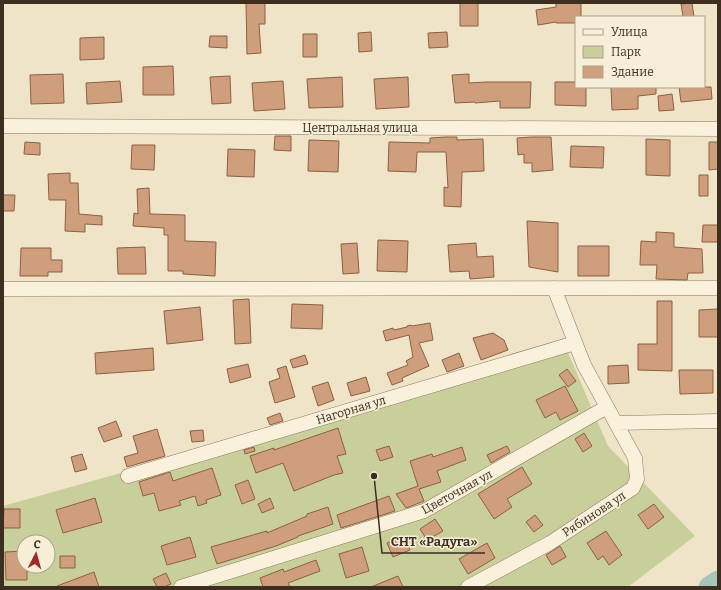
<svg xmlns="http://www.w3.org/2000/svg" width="721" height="590" font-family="Bitter,serif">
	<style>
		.green { fill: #c9cf9b; fill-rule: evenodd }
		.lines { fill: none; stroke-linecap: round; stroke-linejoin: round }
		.river { stroke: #a9c4bc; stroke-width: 21 }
		.building { fill: #cf9f7d; stroke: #8d5f41 }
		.minor-casing { stroke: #8d765c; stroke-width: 15 }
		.minor { stroke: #faf1dc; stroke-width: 14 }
		.labels { text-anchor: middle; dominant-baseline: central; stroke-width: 3; stroke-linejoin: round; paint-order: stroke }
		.street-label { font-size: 12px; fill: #3d2e20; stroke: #f7eed8 }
		.leader { fill: none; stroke: #3d2e20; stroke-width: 1.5 }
		.callout-dot { fill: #3d2e20; stroke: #f7eed8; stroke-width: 1.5 }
		.callout-label { font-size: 13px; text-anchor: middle; font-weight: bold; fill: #3d2e20; stroke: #f7eed8; stroke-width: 3; stroke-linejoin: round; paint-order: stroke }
	</style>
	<rect width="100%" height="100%" fill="#f0e4c8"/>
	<path class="green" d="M566 348 608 446 695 536 628 587H3V506ZM24 542H48V566H24Z"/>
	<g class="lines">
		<path class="river" d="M709 587 718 581"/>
	</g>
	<path class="building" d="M246 3H265V24H259L261 53 247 54Z
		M460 3H478V26H460Z
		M556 3H581V17H576V23H556V22L538 25 536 10 556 7Z
		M692 3 694 17H683L681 4Z
		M371 32 372 51 359 52 358 33Z
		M447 32 448 47 429 48 428 33Z
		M303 34H317V57H303Z
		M210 36H227V48L209 47Z
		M104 37V59L80 60V38Z
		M173 66 174 95H143V67Z
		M63 74 64 103 31 104 30 75Z
		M469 74V83L486 82H531L530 108H500V101L475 103V102L455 103 452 75Z
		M230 76 231 103 212 104 210 77Z
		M342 77 343 107 309 108 307 79Z
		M408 77 409 107 376 109 374 79Z
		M120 81 122 102 87 104 86 83Z
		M283 81 285 109 254 111 252 83Z
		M555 82H576V87H586V106L555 105Z
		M611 87H656V94L638 96V109L612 110Z
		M679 87H711L712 99 681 102Z
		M672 94 674 110 659 111 658 96Z
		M275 136H291V151L274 150Z
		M445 137H457V140L483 139 484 171 462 172 461 207 444 206V187L448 188 446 152H417L416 172 388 171 389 142 430 143V138Z
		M531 137H551L553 170 532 172V163H524V154L518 155 517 138Z
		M646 139 670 140V176L646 175Z
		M309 140 339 141 338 172 308 171Z
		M25 142 40 143V155L24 154Z
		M709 142H718V169L709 170Z
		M132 145H155L154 170 131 169Z
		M571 146 604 147 603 168 570 167Z
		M228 149 255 150 254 177 227 176Z
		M70 173V183H78L79 214 102 216V225L85 224V232L65 231 66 200H49L48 174Z
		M699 175H708V196H699Z
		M149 188 150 214 185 215V241L216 242 215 276 183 274V271H168V235H164V228L133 226 134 213 138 214 137 189Z
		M3 195H15L14 211H3Z
		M527 221 558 223V272L529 267Z
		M703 225H718V242H702Z
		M656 232 674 233V247L702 249 703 273H688L687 280 656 279 657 265H640L641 241 656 242Z
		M378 240 408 241 407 272 377 271Z
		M357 243 359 273 343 274 341 244Z
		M476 243 477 257 493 256 494 277 470 279 469 271 450 272 448 245Z
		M578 246H609V276H578Z
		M145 247 146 274H118L117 248Z
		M21 248H51V260H62V272H48V276H20Z
		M249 299 251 343 235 344 233 300Z
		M657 301H672V371L638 370V344H657Z
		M292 304 323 305 322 329 291 328Z
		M200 307 203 340 167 344 164 311Z
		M718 309V337H699V310Z
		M430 323 433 340 419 343 429 366 402 378 403 381 392 385 387 373 408 365 406 361 413 357 409 335 386 341 383 331 393 328 394 330 407 327V326L411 325 412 326Z
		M493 333 504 340 508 350 481 360 473 338Z
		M153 348 154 370 96 374 95 353Z
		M459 353 464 366 447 372 442 360Z
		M305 355 308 364 293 368 290 360Z
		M248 364 251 377 230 383 227 369Z
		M628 365 629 383 608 384V366Z
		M286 366 295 397 275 403 269 382 280 378 277 369Z
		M567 369 576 381 568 387 559 375Z
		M679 370H713V393L680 394Z
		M366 377 370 391 351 396 347 383Z
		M328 382 334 400 318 406 312 387Z
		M565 386 578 411 560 420 556 412 545 418 536 400Z
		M280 413 283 421 270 425 267 418Z
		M116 421 122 436 104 442 98 428Z
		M338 428 346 454 337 456 343 473 334 475 294 491 283 463 256 473 250 456 274 448V450Z
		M157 429 165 456 127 467 124 457 138 453 133 436Z
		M203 430 204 441 192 442 190 431Z
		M584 433 592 446 583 452 575 439Z
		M389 446 393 457 380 461 376 450Z
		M507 446 510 452 491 463 487 455Z
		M254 447 255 451 245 454 244 450Z
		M462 447 466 460 437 471 441 482 419 489 424 501 406 508 396 494 418 486 410 461 432 454 433 457Z
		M82 454 87 469 75 472 71 457Z
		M522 467 532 484 507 499 512 507 494 519 478 494Z
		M212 468 221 495 206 500 207 503 198 506 195 496 179 501 181 505 159 511 154 493 143 496 139 482 170 472 173 481Z
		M248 480 255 499 242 504 235 485Z
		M389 496 395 511 341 528 337 515Z
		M95 498 102 522 63 533 56 510Z
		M270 498 274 508 262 513 258 504Z
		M654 504 664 517 648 529 638 515Z
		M328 507 333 524 298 536V537L276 546 217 564 211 547 267 531V533L307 516V514Z
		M4 509H20V528H3Z
		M535 515 543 525 534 532 526 522Z
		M435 519 443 531 427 540 420 529Z
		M606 531 622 555 609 565 603 556 598 560 587 543Z
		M404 536 410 550 393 557 387 543Z
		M190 537 196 557 167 565 161 546Z
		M487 543 495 558 468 574 459 559Z
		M560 546 566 557 552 565 546 555Z
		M362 547 369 571 346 578 339 554Z
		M24 551V566H27V580H6L5 552Z
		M60 556H75V568H60Z
		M316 560 320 571 288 583 290 587H263L260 578 283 569 284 572Z
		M94 572 99 587H57V586Z
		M166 573 171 584 164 587H157L153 579Z
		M398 576 403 587H371Z"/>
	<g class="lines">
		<defs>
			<path id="minor" d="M3 126 718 129
				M3 289 718 288
				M616 423 718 421
				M128 476 575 343
				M181 587 424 511 607 407
				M468 587 550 543 633 488 637 479 635 458 584 365 554 288"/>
		</defs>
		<use href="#minor" class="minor-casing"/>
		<use href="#minor" class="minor"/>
	</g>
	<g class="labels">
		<g class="street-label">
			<text x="360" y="128">Центральная улица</text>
			<text transform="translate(351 410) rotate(-17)">Нагорная ул</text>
			<text transform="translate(457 492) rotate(-29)">Цветочная ул</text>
			<text transform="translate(594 514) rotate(-33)">Рябинова ул</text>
		</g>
	</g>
	<path class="leader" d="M374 476L382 553H485"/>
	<circle class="callout-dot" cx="374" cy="476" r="4"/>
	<g class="callout-label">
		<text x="434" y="546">СНТ «Радуга»</text>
	</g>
	<rect width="721" height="590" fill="none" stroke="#3d2e20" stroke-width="8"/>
	<rect x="575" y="16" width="130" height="72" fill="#f7eed8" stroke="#ada18e"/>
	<rect x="583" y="29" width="20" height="6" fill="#faf1dc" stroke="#ada18e"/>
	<text x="611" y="36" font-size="12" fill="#3d2e20">Улица</text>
	<rect x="583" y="46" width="20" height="12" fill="#c9cf9b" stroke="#ada18e"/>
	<text x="611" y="56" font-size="12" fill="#3d2e20">Парк</text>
	<rect x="583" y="66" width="20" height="12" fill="#cf9f7d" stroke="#ada18e"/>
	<text x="611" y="76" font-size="12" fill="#3d2e20">Здание</text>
	<g transform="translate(36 554) rotate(6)"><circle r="19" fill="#f7eed8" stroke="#ada18e"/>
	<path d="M0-3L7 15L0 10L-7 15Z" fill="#9e2a2b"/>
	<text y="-6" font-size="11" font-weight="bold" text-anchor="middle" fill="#3d2e20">С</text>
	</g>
</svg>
